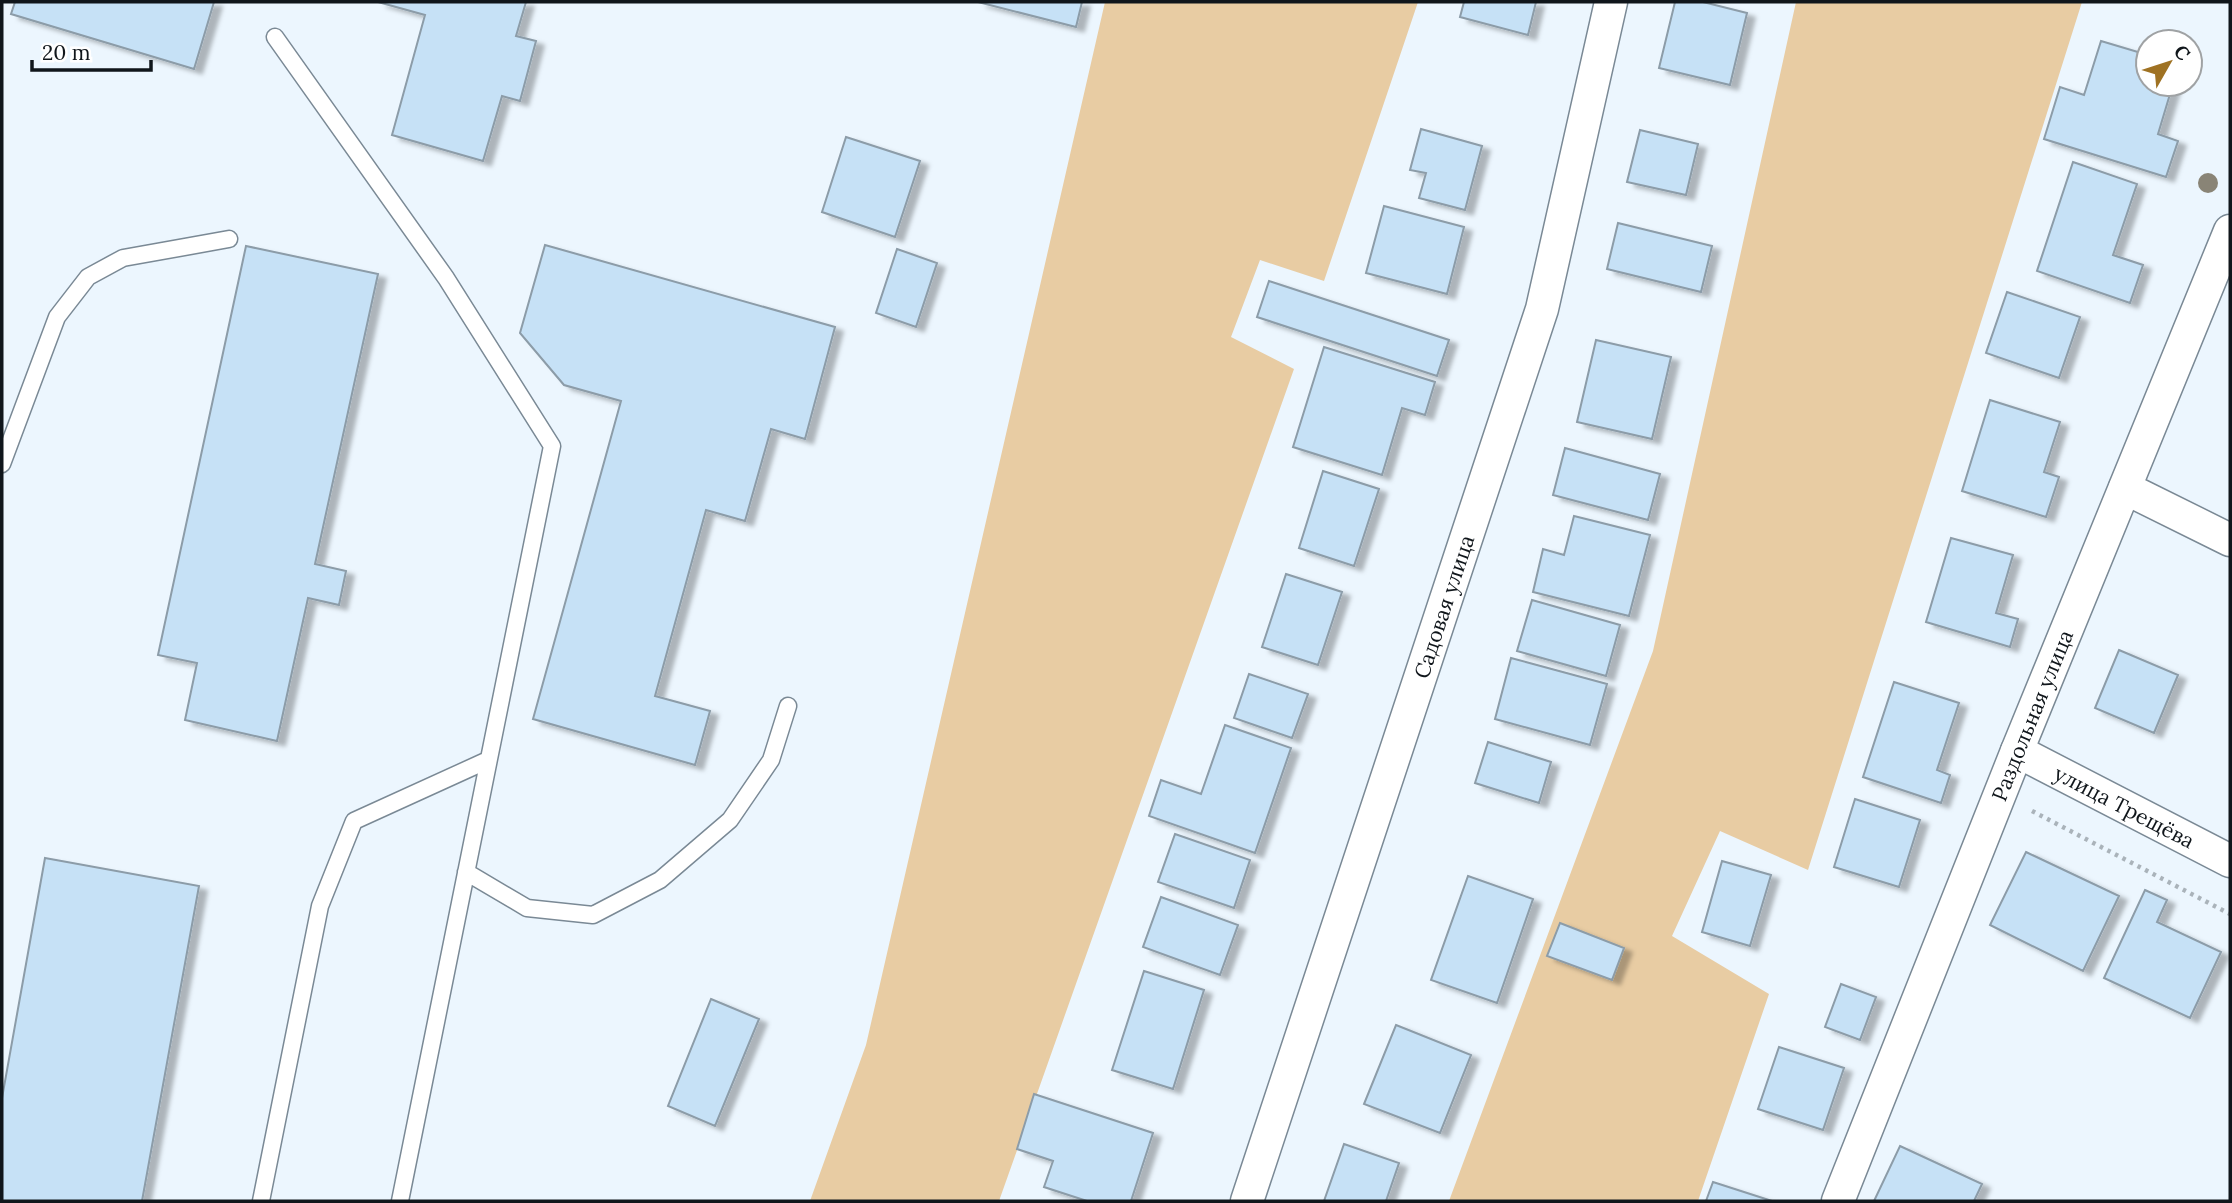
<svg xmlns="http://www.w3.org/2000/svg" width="2232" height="1203" font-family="Lora,serif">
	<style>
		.green { fill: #e8cca3 }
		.building { fill: #c6e1f6; stroke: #8c9ca8; stroke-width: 2; filter: url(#shadow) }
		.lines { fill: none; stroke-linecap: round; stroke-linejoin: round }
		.lane-casing { stroke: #7a8995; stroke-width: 19 }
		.street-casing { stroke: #7a8995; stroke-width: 35 }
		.path { stroke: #aab3ba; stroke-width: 4.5; stroke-dasharray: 3.5 5; stroke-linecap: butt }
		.lane { stroke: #fff; stroke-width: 16 }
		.street { stroke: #fff; stroke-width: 32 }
		.tree { fill: #898476 }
		.labels { text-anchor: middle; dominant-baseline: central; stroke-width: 7; stroke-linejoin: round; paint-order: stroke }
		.street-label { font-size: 21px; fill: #10161b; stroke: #fff }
	</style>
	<defs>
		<filter id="shadow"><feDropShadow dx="8" dy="4.5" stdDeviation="2" flood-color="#0004"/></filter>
	</defs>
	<rect width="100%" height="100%" fill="#ecf6fe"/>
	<path class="green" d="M1105 2H1418L1324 281 1260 260 1231 337 1294 369 999 1201H810L866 1045Z
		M1796 2H2082L1808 870 1720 831 1672 936 1769 994 1698 1201H1449L1653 651Z"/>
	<path class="building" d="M15 2H214L194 69 11 14Z
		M378 2H526L516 36 536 41 520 101 502 96 483 161 392 135 425 15Z
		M978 2H1082L1076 27Z
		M1464 2H1536L1528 35 1460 17Z
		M1675 2H1703L1747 13 1730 85 1659 68Z
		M2101 41 2148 55V84H2173L2158 134 2178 141 2166 177 2044 139 2060 87 2084 95Z
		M1421 129 1482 146 1465 210 1419 198 1426 173 1410 170Z
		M1640 130 1698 144 1686 195 1627 182Z
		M846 137 920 161 895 237 822 212Z
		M2073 162 2137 184 2113 255 2143 265 2130 303 2037 271Z
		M1384 206 1464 227 1447 294 1366 273Z
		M1618 223 1712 246 1701 292 1607 269Z
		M545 245 835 327 805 439 771 429 745 521 706 510 655 696 710 711 695 765 533 719 621 401 564 385 520 333Z
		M246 246 378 274 315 564 346 571 339 605 308 598 277 741 185 720 197 663 158 655Z
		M897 249 937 263 916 327 876 313Z
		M1269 281 1449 340 1437 376 1257 317Z
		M2007 292 2080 317 2059 378 1986 353Z
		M1596 340 1671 357 1652 439 1577 422Z
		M1324 347 1435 382 1425 415 1402 408 1382 475 1293 447Z
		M1990 400 2060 422 2044 472 2059 477 2046 517 1962 491Z
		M1565 448 1660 474 1648 520 1553 495Z
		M1323 471 1379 489 1354 566 1299 548Z
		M1574 516 1650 535 1629 616 1533 592 1543 549 1564 555Z
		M1951 538 2013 555 1996 613 2018 619 2010 647 1926 622Z
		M1286 574 1342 592 1318 665 1262 647Z
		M1532 600 1620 625 1606 676 1517 651Z
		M2119 650 2178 675 2154 733 2095 708Z
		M1511 658 1607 684 1590 745 1495 719Z
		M1249 674 1308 694 1292 738 1234 718Z
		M1894 682 1959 703 1937 770 1950 775 1941 803 1863 777Z
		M1225 725 1291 748 1255 853 1149 816 1161 780 1201 794Z
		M1488 742 1551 762 1539 803 1475 783Z
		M1855 799 1920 820 1899 887 1834 867Z
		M1175 834 1250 860 1234 908 1158 882Z
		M2026 852 2119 896 2083 971 1990 925Z
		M45 858 199 886 142 1201H2V1098Z
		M1722 861 1771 875 1750 946 1702 932Z
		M1468 876 1533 899 1497 1003 1431 980Z
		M2145 890 2167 900 2157 922 2221 952 2190 1018 2104 978Z
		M1161 897 1238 925 1220 975 1143 947Z
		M1560 923 1624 948 1612 980 1547 956Z
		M1144 971 1204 990 1173 1089 1112 1070Z
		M1841 984 1876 997 1860 1040 1825 1027Z
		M711 999 759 1019 715 1126 668 1106Z
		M1396 1025 1471 1055 1440 1133 1364 1104Z
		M1779 1047 1844 1068 1823 1130 1758 1109Z
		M1034 1094 1153 1133 1131 1201H1087L1044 1187 1053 1161 1017 1149Z
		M1344 1144 1399 1163 1386 1201H1324Z
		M1900 1146 1982 1184 1974 1201H1874Z
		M1713 1182 1772 1201H1706Z"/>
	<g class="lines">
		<defs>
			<path id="lane" d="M275 37 446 278 552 446 400 1201
				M2 464 57 317 88 277 123 258 229 239
				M466 872 527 908 593 915 660 880 730 820 771 760 788 706
				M261 1201 320 906 354 821 488 760"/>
			<g id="street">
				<path d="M2125 488 2230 540"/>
				<path id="s1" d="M2017 751 2230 861"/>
				<path id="s2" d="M1247 1201 1542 309 1611 2"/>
				<path id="s3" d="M1838 1201 2017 751 2230 231"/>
			</g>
		</defs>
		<use href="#lane" class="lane-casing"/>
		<use href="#street" class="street-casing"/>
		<path class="path" d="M2032 811 2230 914"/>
		<use href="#lane" class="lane"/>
		<use href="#street" class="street"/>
	</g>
	<circle class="tree" cx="2208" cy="183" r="10"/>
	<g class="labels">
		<g class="street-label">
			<text stroke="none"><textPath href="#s2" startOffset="626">Садовая улица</textPath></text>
			<text stroke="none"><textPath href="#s3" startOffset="523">Раздольная улица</textPath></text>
			<text stroke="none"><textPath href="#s1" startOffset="121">улица Трещёва</textPath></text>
		</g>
	</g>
	<rect width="2232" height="1203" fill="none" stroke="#10161b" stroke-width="7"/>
	<g transform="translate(2169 63) rotate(51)"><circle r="33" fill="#ffffff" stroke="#9fa2a4" stroke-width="2"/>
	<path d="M0-5L12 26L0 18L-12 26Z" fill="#9f7223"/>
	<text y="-10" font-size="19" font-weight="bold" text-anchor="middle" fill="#10161b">С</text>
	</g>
	<path d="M32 60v10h119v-10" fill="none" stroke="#10161b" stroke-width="3.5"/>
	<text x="42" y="60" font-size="21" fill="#10161b" stroke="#ffffff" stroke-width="5" paint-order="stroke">20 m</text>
</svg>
